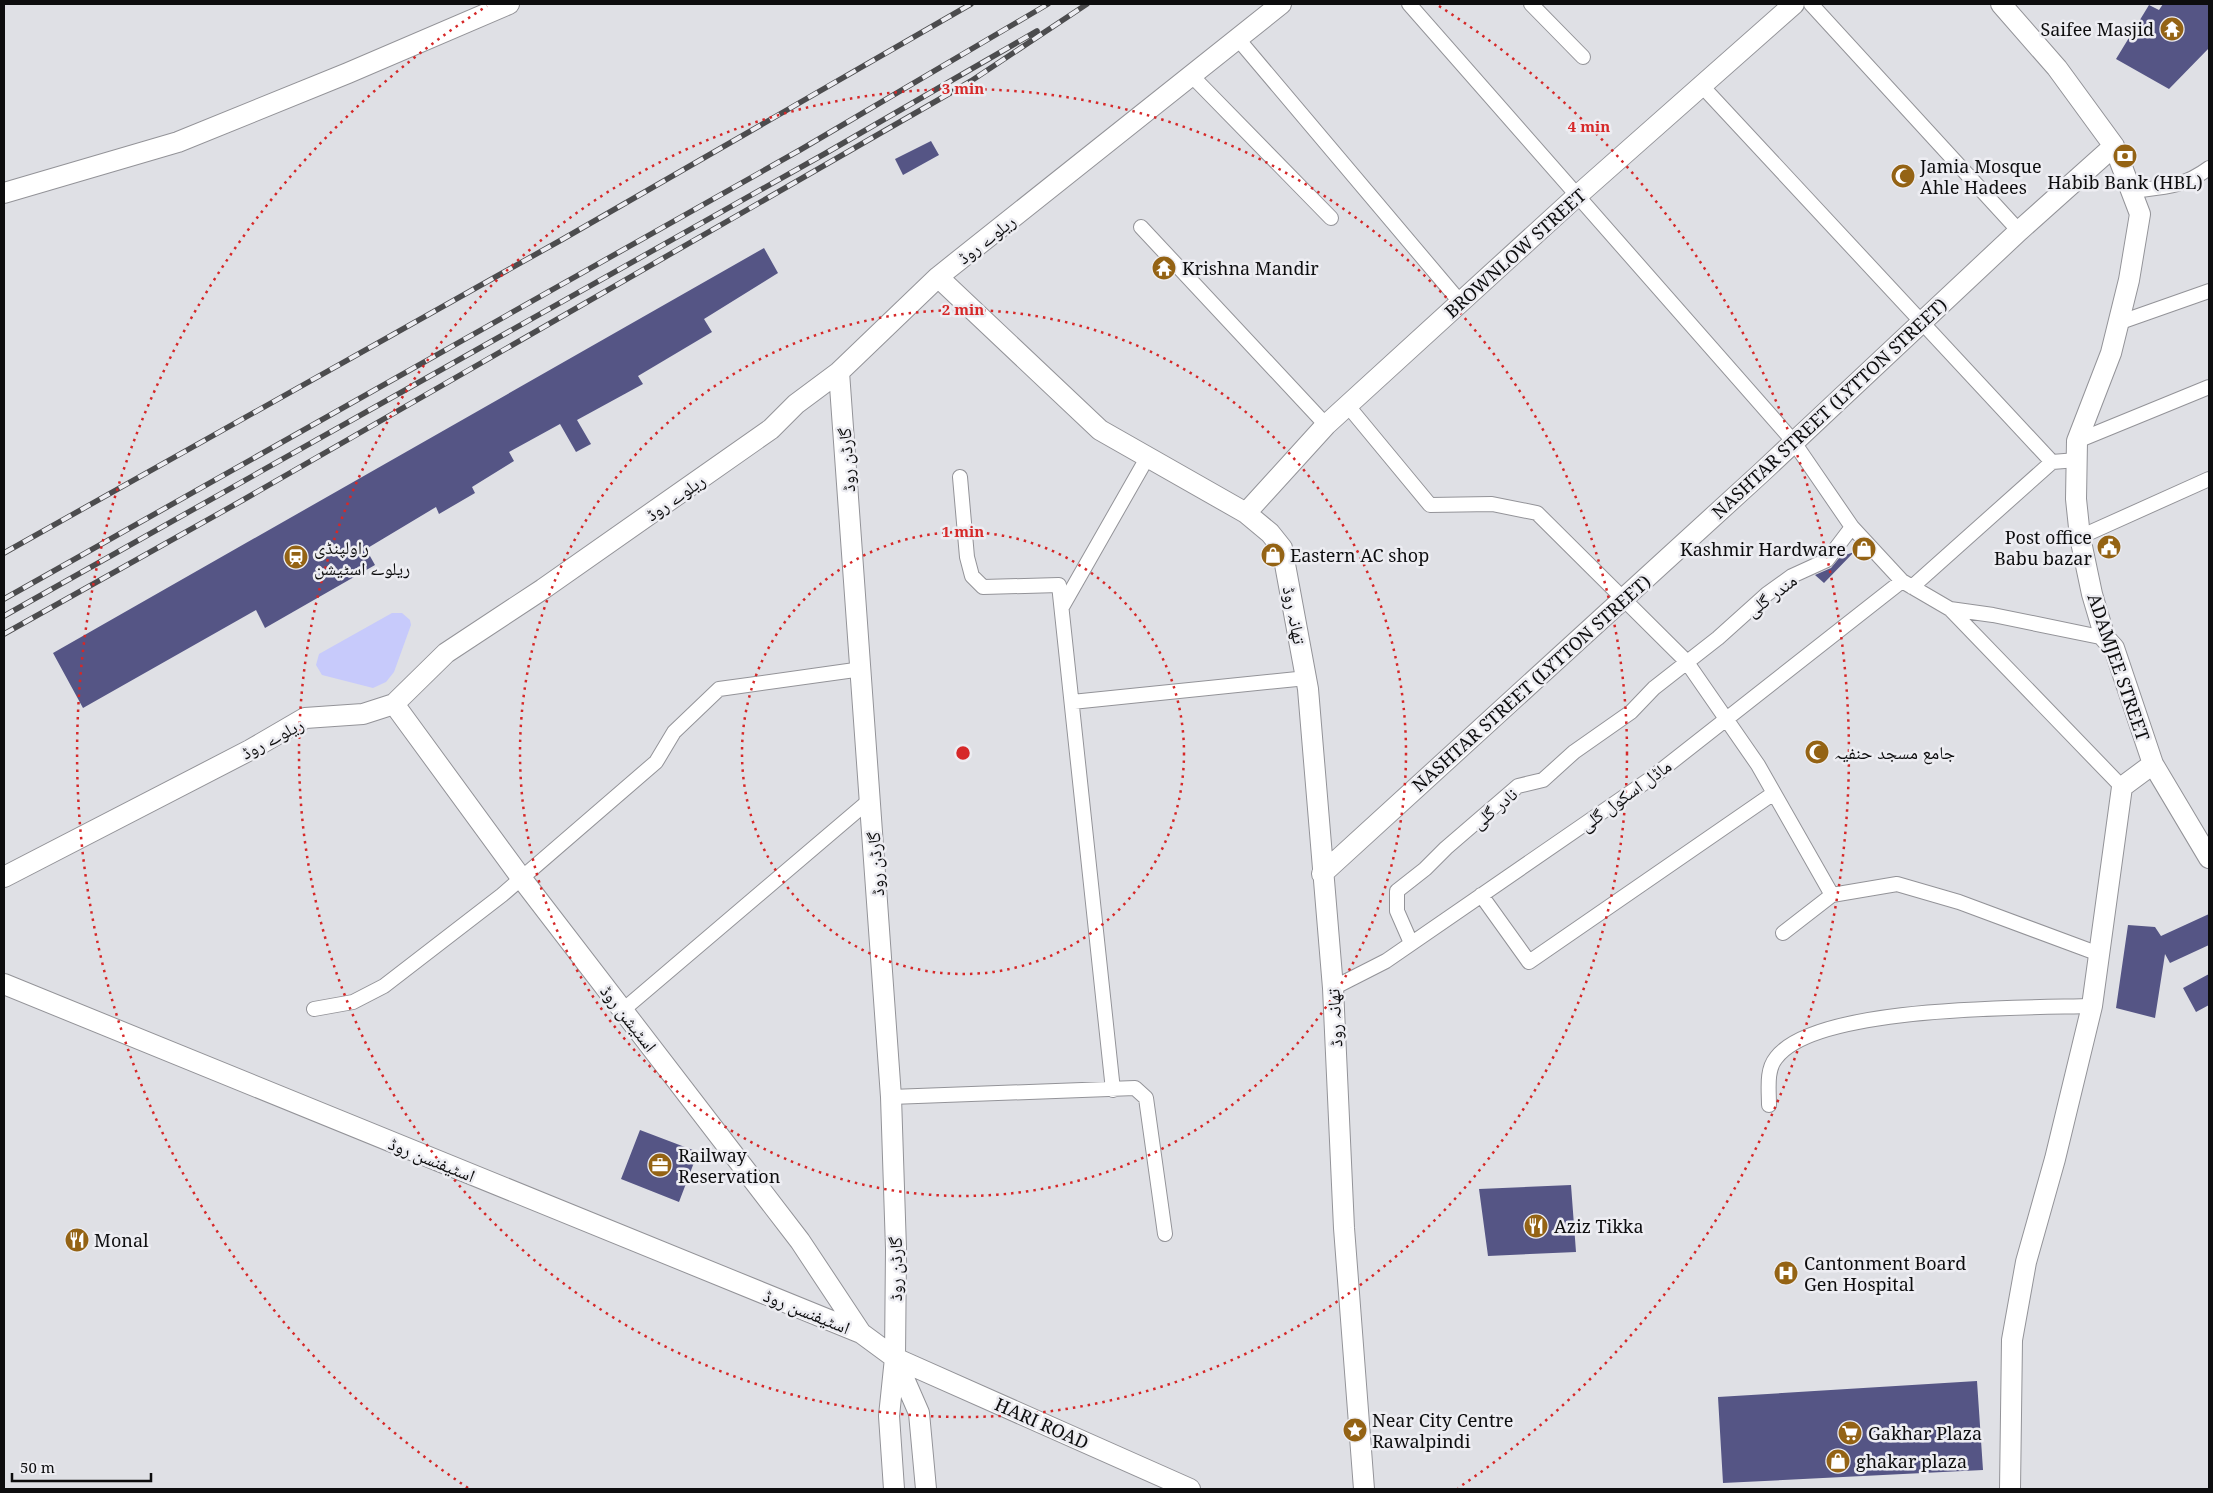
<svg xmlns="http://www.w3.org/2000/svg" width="2213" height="1493" font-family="'Noto Serif','Noto Naskh Arabic',serif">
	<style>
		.green { fill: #c7cafb }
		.building { fill: #555585 }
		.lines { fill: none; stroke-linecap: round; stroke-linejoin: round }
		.street-casing { stroke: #939398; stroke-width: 16 }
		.secondary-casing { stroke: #939398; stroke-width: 22 }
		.street { stroke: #fff; stroke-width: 14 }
		.secondary { stroke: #fff; stroke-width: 20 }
		.rail-casing { stroke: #4c4c4e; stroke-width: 5.5 }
		.rail { stroke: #ededf2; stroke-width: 4; stroke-dasharray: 11; stroke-linecap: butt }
		.ring { fill: none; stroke: #d62828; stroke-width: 2.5; stroke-dasharray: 2.5 5 }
		.labels { text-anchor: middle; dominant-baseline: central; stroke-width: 5; stroke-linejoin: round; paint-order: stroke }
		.poi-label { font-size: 18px; fill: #0d0d0e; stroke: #ededf2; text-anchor: start }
		.street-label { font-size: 18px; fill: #0d0d0e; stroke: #ededf2 }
		.centre { fill: #d62828; stroke: #ededf2; stroke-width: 2.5 }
		.ring-label { font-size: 15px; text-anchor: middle; font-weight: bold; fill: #d62828; stroke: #ededf2; stroke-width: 5; stroke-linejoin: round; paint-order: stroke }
	</style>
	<rect width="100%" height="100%" fill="#dfe0e5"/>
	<path class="green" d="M392 613H402L410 620 411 625 394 672 386 682 373 688 322 675 316 665 319 654Z"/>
	<path class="building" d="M2163 4H2209V48L2169 89 2116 59 2149 5 2159 10Z
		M931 141 939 155 903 175 895 159Z
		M764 248 778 273 704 319 712 332 638 376 643 384 577 420 591 444 576 452 560 424 509 452 514 461 472 487 475 493 439 514 436 507 366 549 375 565 265 628 256 610 83 708 53 653Z
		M1854 552 1824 583 1815 575 1831 568 1840 557Z
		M2209 914V945L2170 963 2165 954 2155 1018 2116 1008 2128 925 2155 927 2161 936Z
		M2209 974V1005L2196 1012 2183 988Z
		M640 1130 698 1152 679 1202 621 1179Z
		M1571 1185 1576 1252 1488 1256 1479 1189Z
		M1977 1381 1983 1470 1723 1483 1718 1397Z"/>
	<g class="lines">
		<defs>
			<path id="street" d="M1409 4 1793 441 1852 527 1902 581 1950 609 1993 615 2105 638
				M1531 4 1583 57
				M1811 4 2019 231
				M1238 39 1461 303
				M1192 76 1331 218
				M1702 86 2052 462
				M2131 191C2163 187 2182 188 2209 168
				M1141 227 1326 425
				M2118 323 2209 291
				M1348 406 1430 505 1492 504 1537 513 1686 661 1758 765 1832 895
				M2077 441 2209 387
				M960 477 967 557 972 576 983 587 1059 585 1113 1090
				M2080 537 2209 479
				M1912 587 2052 462 2077 460
				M1062 607 1147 458
				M1950 609 2122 787
				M1072 702 1307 678
				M1481 895 1529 962 1774 793
				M1783 933 1832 895 1897 884 1959 902 2099 954
				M1411 943 1397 911V891L1425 869 1446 848 1518 786 1543 780 1574 752 1631 712 1654 688 1718 638 1767 594 1792 576 1827 560 1852 527
				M1333 988 1386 961 1650 779 1902 581
				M314 1009 353 1002 384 986 502 895 656 762 674 732 719 689 862 669
				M623 1010 871 799
				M891 1097 1135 1088 1146 1098 1165 1234
				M1769 1105C1769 1090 1766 1070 1776 1058 1815 1005 2025 1008 2092 1006"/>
			<path id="secondary" d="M2001 4 2057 68 2114 146 2140 214 2129 280 2111 353 2077 441 2076 499 2080 537 2092 594 2105 638 2114 648 2153 764 2209 858
				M4 193 178 142 348 73 509 4
				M938 277 1100 430 1246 513 1270 533 1282 548 1308 689 1333 988 1344 1228 1364 1489
				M839 372 891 1097 896 1249 895 1358 889 1416 894 1489
				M1246 513 1326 425 1578 195 1794 4
				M394 704 522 879 800 1241 861 1333
				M1322 874 1761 473 2019 231 2114 146
				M4 877 250 750 305 718 363 714 394 704 446 653 543 589 771 429 796 404 839 372 938 277 1281 4
				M4 984 861 1333 895 1358 919 1413 926 1489
				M895 1358 1190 1489
				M2010 1489 2012 1340 2026 1262 2055 1159 2092 1006 2122 787 2153 764"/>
		</defs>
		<use href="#street" class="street-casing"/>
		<use href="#secondary" class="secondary-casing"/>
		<use href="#street" class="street"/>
		<use href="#secondary" class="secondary"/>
		<defs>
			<path id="rail" d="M4 553 563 239 971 4
				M4 599 800 150 1048 4
				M4 616 826 153 1037 31
				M4 634 243 500 971 81 1087 4"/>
		</defs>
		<use href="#rail" class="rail-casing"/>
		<use href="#rail" class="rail"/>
	</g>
	<g class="ring">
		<circle cx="963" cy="753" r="221"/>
		<circle cx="963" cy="753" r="443"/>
		<circle cx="963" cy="753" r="664"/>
		<path d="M468 1488A886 886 0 0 1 487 6M1439 6A886 886 0 0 1 1458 1488"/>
	</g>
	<defs>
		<symbol id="temple-disc" viewBox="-11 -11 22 22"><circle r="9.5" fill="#946314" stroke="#ededf2"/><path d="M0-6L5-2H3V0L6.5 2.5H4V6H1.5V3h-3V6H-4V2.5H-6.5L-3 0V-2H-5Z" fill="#fff"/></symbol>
		<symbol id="bank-disc" viewBox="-11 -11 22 22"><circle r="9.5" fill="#946314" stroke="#ededf2"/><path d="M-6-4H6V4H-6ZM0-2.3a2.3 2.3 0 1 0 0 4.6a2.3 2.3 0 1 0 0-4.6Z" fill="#fff"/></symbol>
		<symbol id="mosque-disc" viewBox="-11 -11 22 22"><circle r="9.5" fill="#946314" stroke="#ededf2"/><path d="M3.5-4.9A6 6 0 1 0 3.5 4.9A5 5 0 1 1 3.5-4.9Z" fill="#fff"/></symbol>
		<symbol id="civic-disc" viewBox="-11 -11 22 22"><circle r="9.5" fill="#946314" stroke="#ededf2"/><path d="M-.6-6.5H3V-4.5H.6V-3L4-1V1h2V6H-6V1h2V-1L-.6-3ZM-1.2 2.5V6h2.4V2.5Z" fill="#fff"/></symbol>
		<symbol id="shop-disc" viewBox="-11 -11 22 22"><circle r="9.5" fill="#946314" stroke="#ededf2"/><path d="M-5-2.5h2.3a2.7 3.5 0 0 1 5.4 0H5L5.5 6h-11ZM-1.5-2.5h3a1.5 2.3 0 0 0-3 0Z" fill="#fff"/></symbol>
		<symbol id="station-disc" viewBox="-11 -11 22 22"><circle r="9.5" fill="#946314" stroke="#ededf2"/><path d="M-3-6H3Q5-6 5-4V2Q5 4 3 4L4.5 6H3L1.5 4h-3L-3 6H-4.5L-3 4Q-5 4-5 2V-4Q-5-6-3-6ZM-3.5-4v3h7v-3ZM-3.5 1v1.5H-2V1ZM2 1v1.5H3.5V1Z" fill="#fff"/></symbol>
		<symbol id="office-disc" viewBox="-11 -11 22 22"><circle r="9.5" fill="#946314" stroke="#ededf2"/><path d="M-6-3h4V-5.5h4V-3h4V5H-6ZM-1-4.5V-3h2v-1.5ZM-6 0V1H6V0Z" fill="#fff"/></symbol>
		<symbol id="restaurant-disc" viewBox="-11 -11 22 22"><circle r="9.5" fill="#946314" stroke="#ededf2"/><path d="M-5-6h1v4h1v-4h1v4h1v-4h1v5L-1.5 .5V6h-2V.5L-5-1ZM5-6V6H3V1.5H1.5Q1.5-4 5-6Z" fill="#fff"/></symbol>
		<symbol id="hospital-disc" viewBox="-11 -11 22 22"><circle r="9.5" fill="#946314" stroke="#ededf2"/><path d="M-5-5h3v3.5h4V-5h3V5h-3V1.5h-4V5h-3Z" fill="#fff"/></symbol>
		<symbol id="sight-disc" viewBox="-11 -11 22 22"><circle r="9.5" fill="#946314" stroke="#ededf2"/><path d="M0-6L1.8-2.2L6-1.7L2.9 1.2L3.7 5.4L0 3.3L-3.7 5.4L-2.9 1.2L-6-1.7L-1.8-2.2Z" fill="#fff"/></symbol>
		<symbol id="supermarket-disc" viewBox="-11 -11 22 22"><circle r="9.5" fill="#946314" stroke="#ededf2"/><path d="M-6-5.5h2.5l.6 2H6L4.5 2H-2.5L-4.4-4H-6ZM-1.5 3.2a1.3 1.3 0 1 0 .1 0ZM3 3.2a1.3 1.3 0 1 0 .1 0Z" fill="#fff"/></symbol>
	</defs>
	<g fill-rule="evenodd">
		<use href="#temple-disc" x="2158" y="15" width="28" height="28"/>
		<use href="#bank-disc" x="2111" y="142" width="28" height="28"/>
		<use href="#mosque-disc" x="1889" y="162" width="28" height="28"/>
		<use href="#temple-disc" x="1150" y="254" width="28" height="28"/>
		<use href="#civic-disc" x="2095" y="533" width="28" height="28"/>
		<use href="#shop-disc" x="1850" y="535" width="28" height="28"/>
		<use href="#shop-disc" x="1259" y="541" width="28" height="28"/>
		<use href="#station-disc" x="282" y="543" width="28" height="28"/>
		<use href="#mosque-disc" x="1803" y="738" width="28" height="28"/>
		<use href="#office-disc" x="646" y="1151" width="28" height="28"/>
		<use href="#restaurant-disc" x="1522" y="1212" width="28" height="28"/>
		<use href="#restaurant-disc" x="63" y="1226" width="28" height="28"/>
		<use href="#hospital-disc" x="1772" y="1259" width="28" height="28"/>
		<use href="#sight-disc" x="1341" y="1416" width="28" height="28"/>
		<use href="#supermarket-disc" x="1836" y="1419" width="28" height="28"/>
		<use href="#shop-disc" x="1824" y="1447" width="28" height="28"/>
	</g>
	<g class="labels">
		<g class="poi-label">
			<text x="2154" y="29" text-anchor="end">Saifee Masjid</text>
			<text x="1920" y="166">Jamia Mosque<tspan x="1920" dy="21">Ahle Hadees</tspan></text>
			<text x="2125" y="182" text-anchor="middle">Habib Bank (HBL)</text>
			<text x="1182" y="268">Krishna Mandir</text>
			<text x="2092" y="537" text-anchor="end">Post office<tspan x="2092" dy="21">Babu bazar</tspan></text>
			<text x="314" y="547">راولپنڈی<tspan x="314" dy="21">ریلوے اسٹیشن</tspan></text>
			<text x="1846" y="549" text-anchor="end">Kashmir Hardware</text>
			<text x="1290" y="555">Eastern AC shop</text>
			<text x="1834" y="752">جامع مسجد حنفیہ</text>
			<text x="678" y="1155">Railway<tspan x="678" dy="21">Reservation</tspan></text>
			<text x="1554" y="1226">Aziz Tikka</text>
			<text x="94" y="1240">Monal</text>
			<text x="1804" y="1263">Cantonment Board<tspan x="1804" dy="21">Gen Hospital</tspan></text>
			<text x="1372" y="1420">Near City Centre<tspan x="1372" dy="21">Rawalpindi</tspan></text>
			<text x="1868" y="1433">Gakhar Plaza</text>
			<text x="1856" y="1461">ghakar plaza</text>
		</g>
		<g class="street-label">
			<text transform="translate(986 239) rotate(-38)">ریلوے روڈ</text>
			<text transform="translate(1515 253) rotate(-42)">BROWNLOW STREET</text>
			<text transform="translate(1829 408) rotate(-43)">NASHTAR STREET (LYTTON STREET)</text>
			<text transform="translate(846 460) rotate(-94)">گارڈن روڈ</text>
			<text transform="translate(675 497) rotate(-35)">ریلوے روڈ</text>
			<text transform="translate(1771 595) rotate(-37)">مندر گلی</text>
			<text transform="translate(1295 615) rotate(79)">تھانہ روڈ</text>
			<text transform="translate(2119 667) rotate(71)">ADAMJEE STREET</text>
			<text transform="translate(1531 683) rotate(-42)">NASHTAR STREET (LYTTON STREET)</text>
			<text transform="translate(272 738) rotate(-28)">ریلوے روڈ</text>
			<text transform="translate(1625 795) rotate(-36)">ماڈل اسکول گلی</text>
			<text transform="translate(1494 808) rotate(-40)">نادر گلی</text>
			<text transform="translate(875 864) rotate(-94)">گارڈن روڈ</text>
			<text transform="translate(629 1018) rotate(52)">اسٹیشن روڈ</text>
			<text transform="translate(1334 1018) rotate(-93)">تھانہ روڈ</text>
			<text transform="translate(432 1159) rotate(22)">اسٹیفنسن روڈ</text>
			<text transform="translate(895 1269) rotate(-90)">گارڈن روڈ</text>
			<text transform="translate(807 1311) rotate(22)">اسٹیفنسن روڈ</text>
			<text transform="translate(1042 1423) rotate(24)">HARI ROAD</text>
		</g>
	</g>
	<circle cx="963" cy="753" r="8" class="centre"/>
	<g class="ring-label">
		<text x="963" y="94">3 min</text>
		<text x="1589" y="132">4 min</text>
		<text x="963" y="315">2 min</text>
		<text x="963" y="537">1 min</text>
	</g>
	<rect width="2213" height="1493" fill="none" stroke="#0d0d0e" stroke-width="10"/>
	<path d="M12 1473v8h139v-8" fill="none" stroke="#0d0d0e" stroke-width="2.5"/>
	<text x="20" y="1473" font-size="15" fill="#0d0d0e" stroke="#ededf2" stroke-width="4" paint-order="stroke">50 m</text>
</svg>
